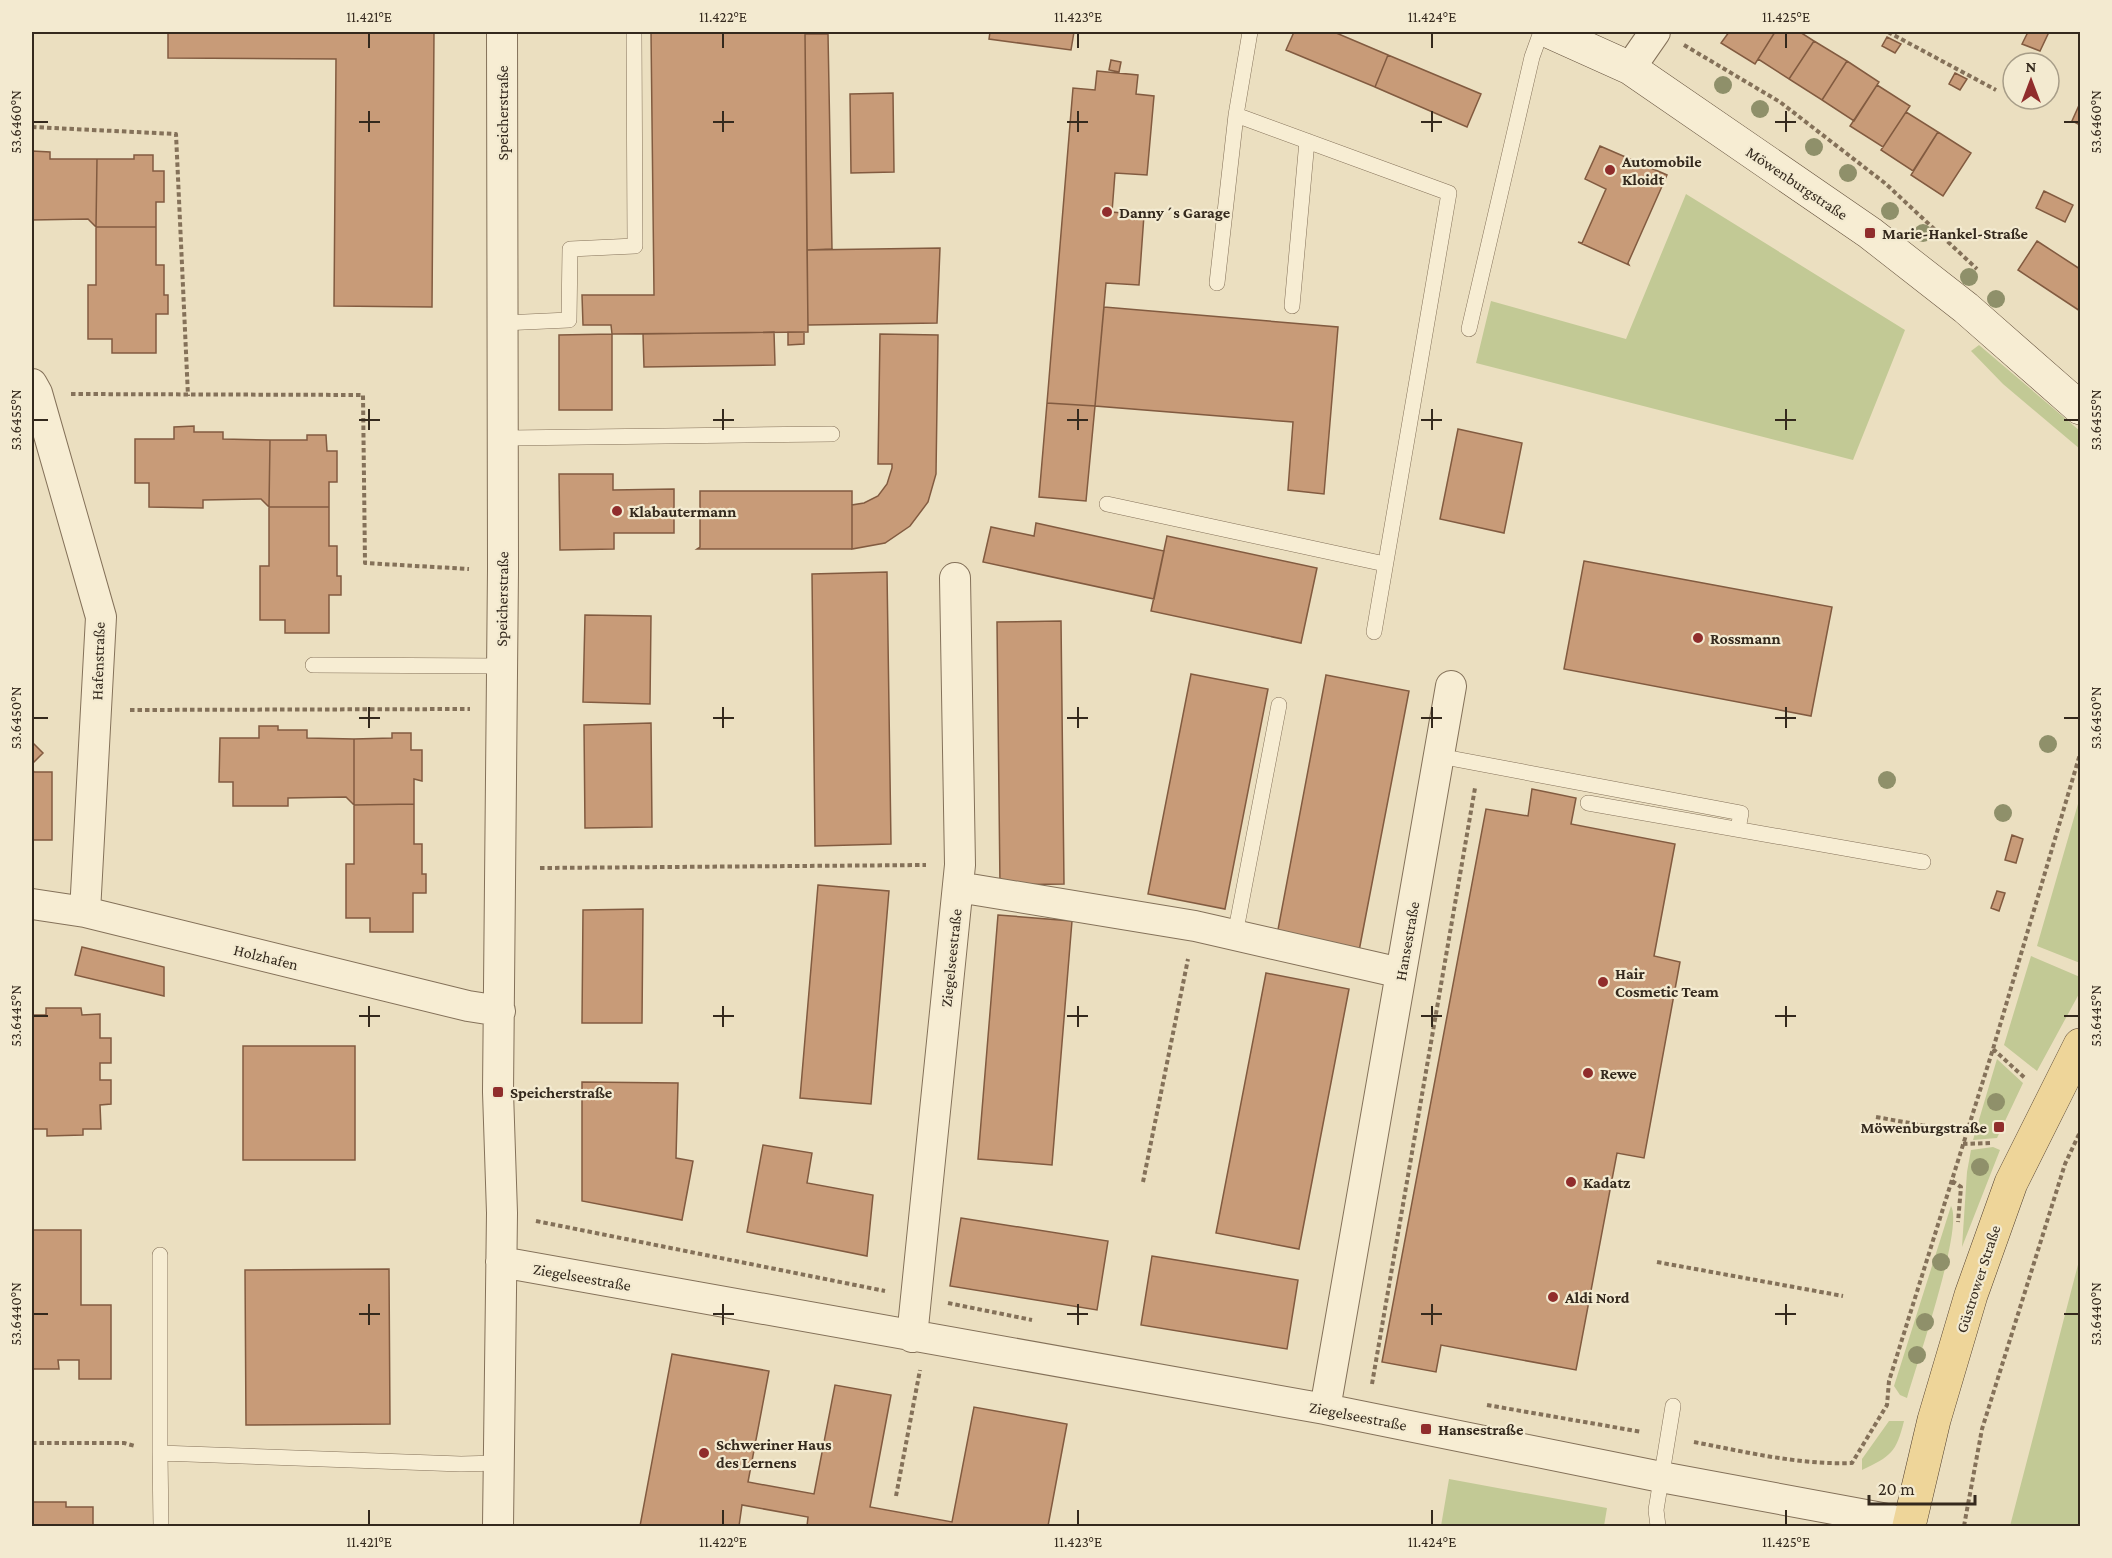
<svg xmlns="http://www.w3.org/2000/svg" width="2112" height="1558" font-family="'Crimson Pro',serif">
	<style>
		.green { fill: #c2c995 }
		.building { fill: #c89b78; stroke: #825b40; stroke-width: 1.5 }
		.lines { fill: none; stroke-linecap: round; stroke-linejoin: round }
		.lane-casing { stroke: #847159; stroke-width: 16 }
		.street-casing { stroke: #847159; stroke-width: 32 }
		.secondary-casing { stroke: #65523d; stroke-width: 34 }
		.primary-casing { stroke: #513f2e; stroke-width: 34 }
		.path { stroke: #847159; stroke-width: 4; stroke-dasharray: 4.5 3; stroke-linecap: butt }
		.lane { stroke: #f7edd3; stroke-width: 15 }
		.street { stroke: #f7edd3; stroke-width: 30 }
		.secondary { stroke: #f7edd3; stroke-width: 33 }
		.primary { stroke: #eed599; stroke-width: 33 }
		.tree { fill: #8f906a }
		.ticks { fill: none; stroke: #34291d; stroke-width: 2 }
		.poi-dot { fill: #902d2c; stroke: #f3ead0; stroke-width: 2 }
		.labels { text-anchor: middle; dominant-baseline: central; stroke-width: 4.5; stroke-linejoin: round; paint-order: stroke }
		.street-label { font-size: 16px; fill: #34291d; stroke: #f3ead0 }
		.poi-label { font-size: 16px; font-weight: bold; fill: #34291d; stroke: #f3ead0; text-anchor: start }
		.neatline { fill: none; stroke: #34291d; stroke-width: 2 }
		.ticks-label { font-size: 15px; text-anchor: middle; fill: #34291d }
	</style>
	<rect width="100%" height="100%" fill="#ebdfc0"/>
	<path class="green" d="M1686 194 1905 330 1853 460 1476 363 1491 301 1626 339Z
		M1979 345 2080 431V449L2003 384 1971 351Z
		M2080 797V963L2037 946Z
		M2031 956 2080 977V992L2037 1071 2004 1045Z
		M1997 1059 2023 1083 1997 1138 1973 1140Z
		M1993 1147 2000 1150 1962 1247 1967 1172 1971 1150Z
		M1951 1206C1964 1227 1916 1366 1907 1398L1900 1395 1894 1386Z
		M2080 1257V1526H2010Z
		M1889 1421H1904C1896 1453 1891 1456 1862 1470V1459Z
		M1449 1479 1607 1508 1604 1526H1441Z"/>
	<path class="building" d="M168 32H434L432 307 334 306 336 59 168 58Z
		M651 32H805L808 332 612 334 611 325H583L582 295H654Z
		M990 32H1074L1071 50 989 39Z
		M1294 32H1334L1388 55 1375 87 1286 50Z
		M1729 32H1775L1755 64 1721 43Z
		M1775 32H1800L1814 41 1789 79 1758 59Z
		M2028 32H2049L2040 51 2022 44Z
		M805 34H828L832 249 807 250Z
		M1887 37 1901 44 1895 53 1882 46Z
		M1814 41 1847 61 1822 100 1789 79Z
		M1388 55 1481 94 1467 127 1375 87Z
		M1111 60 1121 62 1119 72 1109 70Z
		M1847 61 1879 82 1854 121 1822 100Z
		M1097 71 1138 75 1136 94 1154 96 1147 175 1115 173 1112 212 1144 215 1139 285 1106 283 1095 406 1047 403 1073 88 1095 90Z
		M1955 73 1967 79 1960 90 1949 84Z
		M1877 85 1910 106 1883 147 1850 126Z
		M893 93 894 172 851 173 850 94Z
		M2080 103V125L2072 121Z
		M1906 112 1938 132 1913 171 1881 150Z
		M1938 132 1971 153 1943 196 1911 175Z
		M1600 146 1667 175 1628 263 1629 265 1578 242 1582 243 1606 189 1585 179Z
		M32 151 50 152V159H97L96 227 88 219 32 220Z
		M134 155H153V171H164V202H156V227H96L97 159H134Z
		M2044 191 2073 205 2065 222 2036 208Z
		M96 227H156V265H164V295H168V314H156V353H112V339H88V285H96Z
		M2037 241 2080 269V311L2018 270Z
		M940 248 937 323 808 325 807 250Z
		M1104 307 1338 327 1324 494 1288 490 1293 422 1095 406Z
		M774 332 775 365 644 367 643 334Z
		M788 332H804V344L788 345Z
		M612 334V410H559V335Z
		M880 334 938 335 936 474 928 502 910 526 885 543 852 549V505L864 503 878 496 887 484 892 468V464H878Z
		M1047 403 1095 406 1086 501 1039 497Z
		M194 426V432H223V439L270 440 269 507 261 499 203 500V508L149 507V483H135V439H174V427Z
		M1458 429 1522 443 1504 533 1440 519Z
		M307 435H326L327 451H337V482H329V507H269L270 440H307Z
		M559 474H613V490L674 489V533H614V549L560 550Z
		M700 491H852V549H697L700 547Z
		M269 507H329V546H337V576H341V595H329V633H285V620H260V566H269Z
		M1036 523 1164 551 1154 599 983 562 991 527 1034 536Z
		M1167 536 1317 568 1301 643 1151 611Z
		M1584 561 1832 607 1811 716 1564 669Z
		M887 572 891 844 815 846 812 574Z
		M585 615 651 616 650 704 583 702Z
		M1061 621 1064 884 1000 885 997 622Z
		M1191 674 1268 689 1225 909 1148 894Z
		M1326 675 1409 691 1359 951 1277 935Z
		M651 723 652 827 585 828 584 725Z
		M259 726H278V730H307V738L354 739V805L346 797 288 798V806H233V782H219L220 738H259Z
		M392 733H411V750H422V781L414 779V804L354 805V739L392 738Z
		M32 742 43 753 32 764Z
		M32 769 34 772H52V840H32Z
		M1532 789 1576 798 1571 824 1675 844 1654 956 1680 962 1644 1158 1617 1153 1576 1370 1441 1345 1436 1372 1382 1362 1486 809 1528 816Z
		M414 804V844H422V874H426V893H413V932H370V918H346V864H354V805Z
		M2012 835 2023 839 2016 863 2005 860Z
		M818 885 889 891 871 1104 800 1098Z
		M1997 891 2005 893 1999 911 1991 908Z
		M643 909 642 1023H582L583 910Z
		M998 915 1072 921 1052 1165 978 1159Z
		M82 947 164 967V996L75 975Z
		M1266 973 1349 989 1299 1249 1216 1233Z
		M46 1008H81L82 1015 100 1014V1038H111V1063H100V1080H111V1104L100 1105 101 1129H83V1135L47 1136V1129H32V1015H46Z
		M243 1046H355V1160H243Z
		M582 1082 678 1083 676 1158 693 1161 682 1220 582 1201Z
		M763 1145 812 1153 807 1183 873 1195 867 1256 747 1232Z
		M961 1218 1108 1241 1097 1310 950 1286Z
		M32 1230H81V1305H111V1379H79V1360H58L59 1369H32Z
		M1152 1256 1298 1280 1287 1349 1141 1325Z
		M389 1269 390 1424 246 1425 245 1270Z
		M672 1354 769 1371 748 1482 814 1494 835 1385 891 1395 870 1507 952 1522 974 1407 1067 1424 1048 1526H807L808 1517 742 1505 739 1526H640Z
		M32 1502H66V1507H93V1526H32Z"/>
	<g class="lines">
		<defs>
			<path id="lane" d="M1250 32 1236 115 1449 193 1374 632
				M1217 283 1236 115
				M1292 306 1307 141
				M502 323 569 320 570 249 635 246 634 32
				M1469 329 1532 57 1541 32
				M502 438 832 434
				M1107 504 1385 564
				M313 665 501 666
				M1439 756 1741 813 1738 829
				M1588 803 1923 862
				M1235 935 1279 705
				M160 1255V1453
				M161 1526 160 1453 461 1464 499 1463
				M1658 1526 1656 1510 1673 1406"/>
			<path id="street" d="M1630 68 1655 32
				M32 384 37 393 101 617 85 912
				M958 887 1195 926 1401 973
				M32 904 85 912 468 1006 500 1011
				M501 1262 1325 1409 1661 1477 1909 1523
				M912 1337 960 865 955 578
				M1325 1409 1451 686
				M498 1526 502 1213 498 1092 503 569 502 32"/>
			<path id="secondary" d="M1550 32 1630 68 1870 233 1966 308 2080 408"/>
			<path id="primary" d="M1909 1526 1934 1420 1971 1295 2011 1183 2080 1045"/>
		</defs>
		<use href="#lane" class="lane-casing"/>
		<use href="#street" class="street-casing"/>
		<use href="#secondary" class="secondary-casing"/>
		<use href="#primary" class="primary-casing"/>
		<path class="path" d="M1888 32 1996 90
			M1684 45 1780 102 1886 184 1977 269
			M32 127 176 134 188 396
			M71 394 363 395 365 563 469 569
			M130 710 470 709
			M540 868 926 865
			M1993 1049 2026 1079
			M1876 1117 1966 1133
			M1963 1144 1991 1143
			M1952 1181 1961 1187 1958 1222
			M1143 1182 1188 959
			M536 1221 885 1291
			M1657 1262 1843 1296
			M948 1303 1032 1320
			M1372 1384 1475 788
			M1487 1405 1642 1432
			M1694 1442C1746 1452 1799 1465 1852 1463L1887 1405 1889 1381 1993 1049 2080 754
			M32 1443H124L135 1446
			M896 1496 920 1370
			M1964 1526 1982 1429 2065 1164 2080 1132"/>
		<use href="#lane" class="lane"/>
		<use href="#street" class="street"/>
		<use href="#secondary" class="secondary"/>
		<use href="#primary" class="primary"/>
	</g>
	<g class="tree">
		<circle cx="1723" cy="85" r="9"/>
		<circle cx="1760" cy="109" r="9"/>
		<circle cx="1814" cy="147" r="9"/>
		<circle cx="1848" cy="173" r="9"/>
		<circle cx="1890" cy="211" r="9"/>
		<circle cx="1923" cy="233" r="9"/>
		<circle cx="1969" cy="277" r="9"/>
		<circle cx="1996" cy="299" r="9"/>
		<circle cx="2048" cy="744" r="9"/>
		<circle cx="1887" cy="780" r="9"/>
		<circle cx="2003" cy="813" r="9"/>
		<circle cx="1996" cy="1102" r="9"/>
		<circle cx="1980" cy="1167" r="9"/>
		<circle cx="1941" cy="1262" r="9"/>
		<circle cx="1925" cy="1322" r="9"/>
		<circle cx="1917" cy="1355" r="9"/>
	</g>
	<path class="ticks" d="M369 33V48M723 33V48M1078 33V48M1432 33V48M1786 33V48M369 111V132M723 111V132M1078 111V132M1432 111V132M1786 111V132M33 122H48M359 122H380M713 122H734M1067 122H1088M1421 122H1442M1775 122H1796M2064 122H2079M369 409V430M723 409V430M1078 409V430M1432 409V430M1786 409V430M33 420H48M359 420H380M713 420H734M1067 420H1088M1421 420H1442M1775 420H1796M2064 420H2079M369 707V728M723 707V728M1078 707V728M1432 707V728M1786 707V728M33 718H48M359 718H380M713 718H734M1067 718H1088M1421 718H1442M1775 718H1796M2064 718H2079M369 1006V1027M723 1006V1027M1078 1006V1027M1432 1006V1027M1786 1006V1027M33 1016H48M359 1016H380M713 1016H734M1067 1016H1088M1421 1016H1442M1775 1016H1796M2064 1016H2079M369 1304V1325M723 1304V1325M1078 1304V1325M1432 1304V1325M1786 1304V1325M33 1314H48M359 1314H380M713 1314H734M1067 1314H1088M1421 1314H1442M1775 1314H1796M2064 1314H2079M369 1510V1525M723 1510V1525M1078 1510V1525M1432 1510V1525M1786 1510V1525"/>
	<g class="poi-dot">
		<circle cx="1610" cy="170" r="6"/>
		<circle cx="1107" cy="212" r="6"/>
		<rect x="1864" y="227" width="12" height="12" rx="3"/>
		<circle cx="617" cy="511" r="6"/>
		<circle cx="1698" cy="638" r="6"/>
		<circle cx="1603" cy="982" r="6"/>
		<circle cx="1588" cy="1073" r="6"/>
		<rect x="492" y="1086" width="12" height="12" rx="3"/>
		<rect x="1993" y="1121" width="12" height="12" rx="3"/>
		<circle cx="1571" cy="1182" r="6"/>
		<circle cx="1553" cy="1297" r="6"/>
		<rect x="1420" y="1423" width="12" height="12" rx="3"/>
		<circle cx="704" cy="1453" r="6"/>
	</g>
	<g class="labels">
		<g class="street-label">
			<text transform="translate(502 113) rotate(-90)">Speicherstraße</text>
			<text transform="translate(1797 183) rotate(34)">Möwenburgstraße</text>
			<text transform="translate(502 599) rotate(-89)">Speicherstraße</text>
			<text transform="translate(98 661) rotate(-88)">Hafenstraße</text>
			<text transform="translate(1407 941) rotate(-80)">Hansestraße</text>
			<text transform="translate(266 957) rotate(14)">Holzhafen</text>
			<text transform="translate(951 958) rotate(-84)">Ziegelseestraße</text>
			<text transform="translate(582 1277) rotate(10)">Ziegelseestraße</text>
			<text transform="translate(1978 1279) rotate(-72)">Güstrower Straße</text>
			<text transform="translate(1358 1416) rotate(11)">Ziegelseestraße</text>
		</g>
		<g class="poi-label">
			<text x="1622" y="161">Automobile<tspan x="1622" dy="18">Kloidt</tspan></text>
			<text x="1119" y="212">Danny´s Garage</text>
			<text x="1882" y="233">Marie-Hankel-Straße</text>
			<text x="629" y="511">Klabautermann</text>
			<text x="1710" y="638">Rossmann</text>
			<text x="1615" y="973">Hair<tspan x="1615" dy="18">Cosmetic Team</tspan></text>
			<text x="1600" y="1073">Rewe</text>
			<text x="510" y="1092">Speicherstraße</text>
			<text x="1987" y="1127" text-anchor="end">Möwenburgstraße</text>
			<text x="1583" y="1182">Kadatz</text>
			<text x="1565" y="1297">Aldi Nord</text>
			<text x="1438" y="1429">Hansestraße</text>
			<text x="716" y="1444">Schweriner Haus<tspan x="716" dy="18">des Lernens</tspan></text>
		</g>
	</g>
	<rect width="2112" height="1558" fill="none" stroke="#f3ead0" stroke-width="66"/>
	<g transform="translate(2031 81)"><circle r="28" fill="#f3ead0" stroke="#a79d88" stroke-width="1.5"/>
	<path d="M0-4.5L10 22L0 15L-10 22Z" fill="#902d2c"/>
	<text y="-9" font-size="16" font-weight="bold" text-anchor="middle" fill="#34291d">N</text>
	</g>
	<path d="M1869 1495v9h106v-9" fill="none" stroke="#34291d" stroke-width="3"/>
	<text x="1878" y="1495" font-size="18" fill="#34291d" stroke="#f3ead0" stroke-width="4.5" paint-order="stroke">20 m</text>
	<rect x="33" y="33" width="2046" height="1492" class="neatline"/>
	<g class="ticks-label">
		<text x="369" y="22">11.421°E</text>
		<text x="723" y="22">11.422°E</text>
		<text x="1078" y="22">11.423°E</text>
		<text x="1432" y="22">11.424°E</text>
		<text x="1786" y="22">11.425°E</text>
		<text transform="translate(16 122) rotate(-90)" y="5">53.6460°N</text>
		<text transform="translate(2096 122) rotate(-90)" y="5">53.6460°N</text>
		<text transform="translate(16 420) rotate(-90)" y="5">53.6455°N</text>
		<text transform="translate(2096 420) rotate(-90)" y="5">53.6455°N</text>
		<text transform="translate(16 718) rotate(-90)" y="5">53.6450°N</text>
		<text transform="translate(2096 718) rotate(-90)" y="5">53.6450°N</text>
		<text transform="translate(16 1016) rotate(-90)" y="5">53.6445°N</text>
		<text transform="translate(2096 1016) rotate(-90)" y="5">53.6445°N</text>
		<text transform="translate(16 1314) rotate(-90)" y="5">53.6440°N</text>
		<text transform="translate(2096 1314) rotate(-90)" y="5">53.6440°N</text>
		<text x="369" y="1547">11.421°E</text>
		<text x="723" y="1547">11.422°E</text>
		<text x="1078" y="1547">11.423°E</text>
		<text x="1432" y="1547">11.424°E</text>
		<text x="1786" y="1547">11.425°E</text>
	</g>
</svg>
